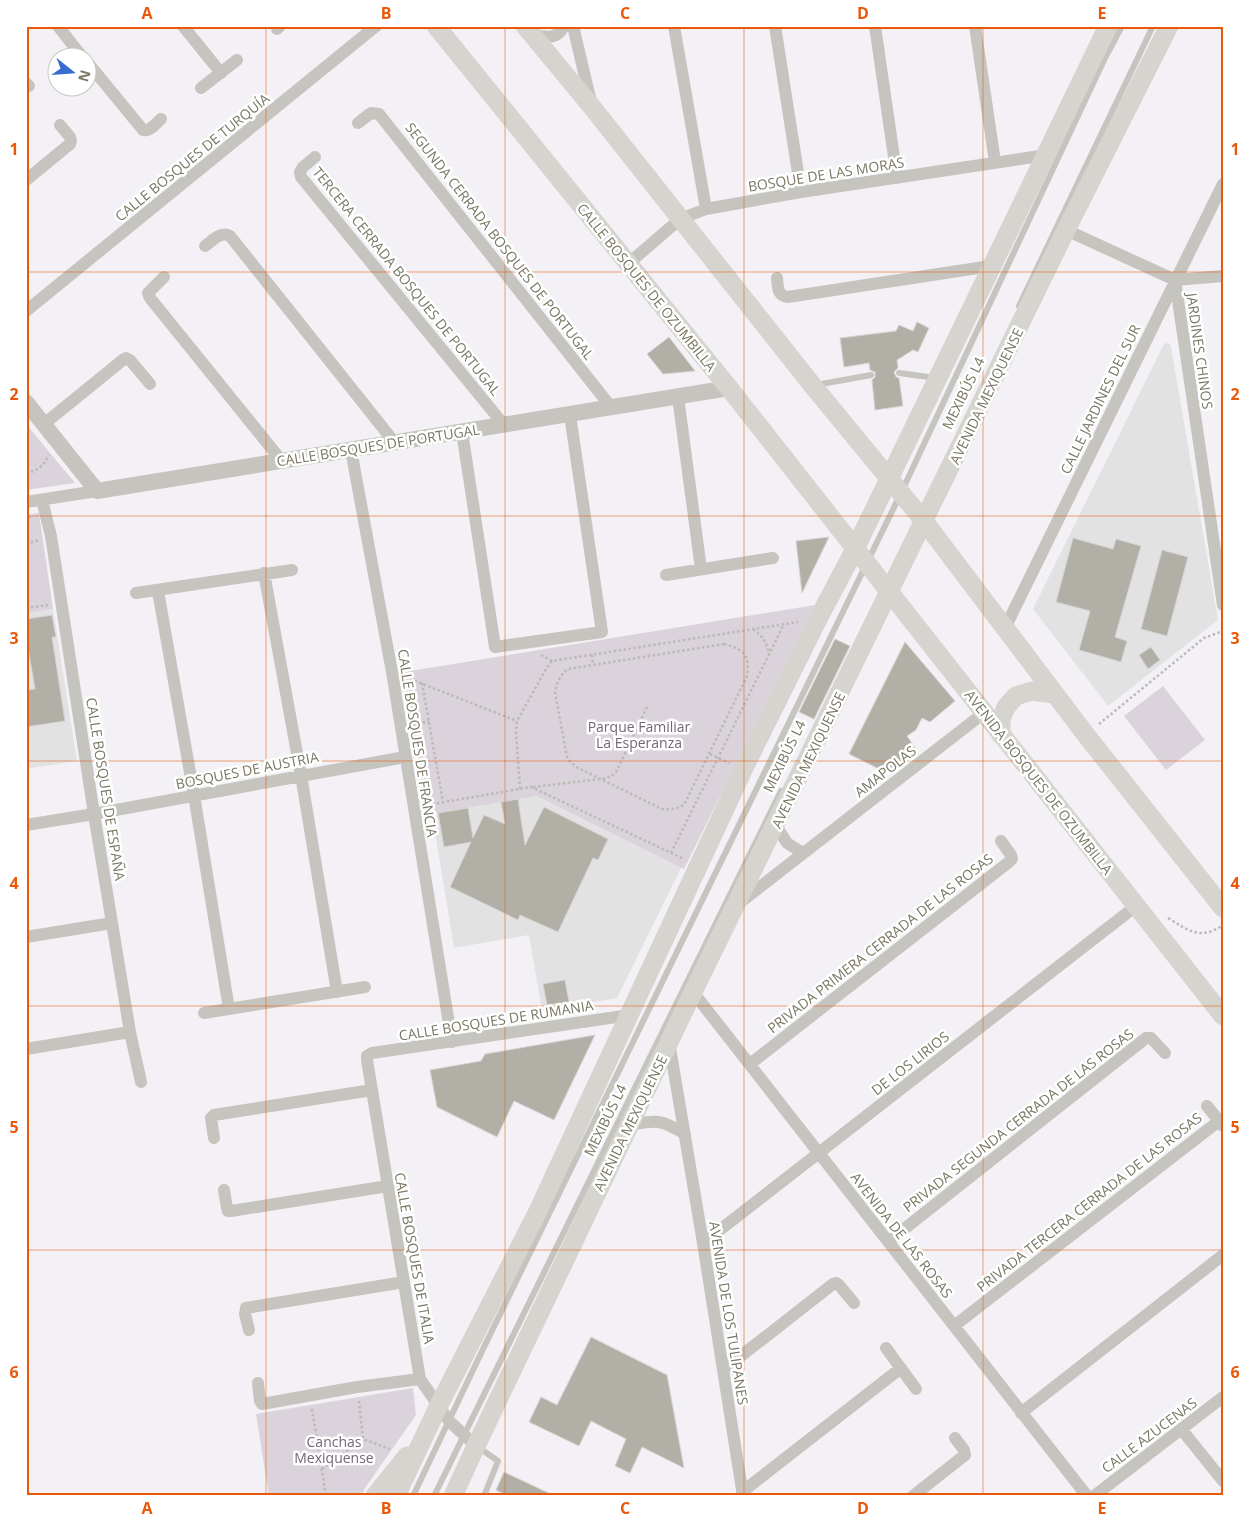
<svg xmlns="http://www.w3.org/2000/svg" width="1249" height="1522" font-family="'Open Sans',sans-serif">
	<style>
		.built { fill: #e3e2e2 }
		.green { fill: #dbd3db }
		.building { fill: #b2b0a6; stroke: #d5d4d6 }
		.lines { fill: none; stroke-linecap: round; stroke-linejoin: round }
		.path { stroke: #bbbab6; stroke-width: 2.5; stroke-dasharray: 2.5 2.5; stroke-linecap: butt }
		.service { stroke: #c5c4be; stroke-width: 6 }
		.minor { stroke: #c5c4be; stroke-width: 12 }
		.tertiary { stroke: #c5c4be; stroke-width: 16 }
		.secondary { stroke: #d6d4ce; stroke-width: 19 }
		.grid { fill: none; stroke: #e8590c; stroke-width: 1; stroke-opacity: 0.55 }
		.labels { text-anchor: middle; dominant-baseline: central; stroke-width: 5; stroke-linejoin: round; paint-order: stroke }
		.street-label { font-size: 14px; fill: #7a7763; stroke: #fff }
		.park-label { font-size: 14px; fill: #776573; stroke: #fff }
		.neatline { fill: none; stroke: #e8590c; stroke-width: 2 }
		.grid-label { font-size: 16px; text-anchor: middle; font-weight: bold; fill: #e8590c }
	</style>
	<rect width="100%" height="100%" fill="#f3f1f5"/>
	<path class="built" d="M1166 343 1170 344 1171 347 1218 620 1108 706 1033 609 1164 344Z
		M53 609 77 761 26 769V613Z
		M537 796 682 866 617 998 542 1011 529 935 454 948 432 814Z"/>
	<path class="green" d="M26 424 75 483 26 490Z
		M39 513 53 609 26 613V515Z
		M815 605 684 869 537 796 438 813 426 814 404 672Z
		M1163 686 1205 740 1166 770 1124 716Z
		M413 1388 416 1415 365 1488 361 1496H269L256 1414Z"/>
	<path class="building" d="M917 322 929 328 918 352 913 350 897 360 898 368 894 372 896 377 899 378 903 406 875 410 872 380 875 377V372L870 370 869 363 844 367 840 338 896 331 899 325 913 331Z
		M669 337 695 371 663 374 647 354Z
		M829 537 802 593 796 541Z
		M1073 538 1113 549 1116 539 1141 546 1115 637 1127 641 1121 662 1079 650 1090 611 1056 602Z
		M1162 550 1188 557 1167 636 1141 629Z
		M52 615 56 637H52L65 721 26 727V690L35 689 26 636V619Z
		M835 639 850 646 814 719 799 712Z
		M905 642 955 701 930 722 922 718 916 730 907 736 916 749 885 772 849 754Z
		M1151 647 1160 660 1148 669 1139 655Z
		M518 799 525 845 544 807 608 839 598 860 593 858 558 932 520 915 518 920 450 887 471 842 444 847 438 813 468 808 473 838 484 815 505 824 501 802Z
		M565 980 569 1002 547 1005 543 984Z
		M595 1035 554 1120 514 1101 497 1137 437 1107 430 1070 481 1061 485 1054Z
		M591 1337 667 1375 684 1468 642 1447 630 1473 615 1466 626 1439 591 1421 579 1446 529 1422 541 1397 557 1405Z
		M504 1472 555 1496H508L496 1490Z"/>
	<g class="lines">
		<path class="path" d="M26 473C38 471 44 465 49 455
			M26 528 30 515
			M26 544 39 540
			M26 608 48 605
			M753 629C763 636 766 642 769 653
			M724 644C744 649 750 655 747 676L684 805C676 809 670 810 662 809L578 768 571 763 567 757 555 692C557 682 560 675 568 669Z
			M541 655 552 661 798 622
			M592 655 593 665
			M405 677 517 721
			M422 683 443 802
			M1099 724 1204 638 1223 631
			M413 725 429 721
			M710 754 729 763
			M533 787 601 779 610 777 616 772 648 705
			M520 789 516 732 517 721 546 669 552 661
			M427 805 531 787 684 859
			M671 853 784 624
			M1168 918C1188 930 1200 941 1223 925
			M359 1401 363 1439 390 1449
			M312 1409 326 1496
			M322 1469 363 1439"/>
		<path class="service" d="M1019 306 1153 26
			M899 373 936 378
			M816 385 871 375
			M478 1447 498 1461 484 1496
			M413 1496 485 1345 901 493 1105 58 1122 26
			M434 1496 781 791"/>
		<path class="minor" d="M58 26 83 58
			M183 26 221 73
			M573 26 591 102
			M674 26 706 209
			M775 26 801 192
			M875 26 897 178
			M975 26 995 162
			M277 29 280 26
			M532 35C546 37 557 40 564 26
			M88 63 143 130C150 132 156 123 161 119
			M26 83 29 86
			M201 88 237 60
			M358 123 371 113 379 114 611 407
			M315 157 303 167 300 172 301 177 504 425
			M26 180 70 144 71 141 70 137 60 125
			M1066 230 1175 280 1223 276
			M205 246C213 240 221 231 230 236L395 443
			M628 264 680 219 706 209 801 192 1047 155
			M164 277 148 293 150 298 281 460
			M777 278C778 287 777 296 788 297L991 266
			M1175 280 1223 605
			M26 311 376 26
			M678 397 701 569
			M44 424 124 359 126 358 130 360 150 384
			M462 432 495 647 602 632 570 415
			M351 450 392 672 452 1042
			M42 500 51 536 94 814 130 1032 141 1082
			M26 502 97 491
			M264 573 301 775 337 992
			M666 575 773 558
			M158 591 194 795 229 1009
			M136 593 292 570
			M1005 628 1223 184
			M26 825 94 814 405 757
			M776 826 787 843 803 853
			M738 904 985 712
			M26 937 112 923
			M693 992 1087 1496
			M204 1013 365 987
			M669 1042 703 1243 743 1496
			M26 1049 130 1032
			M750 1064 1009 862 1012 859 1011 855 1001 841
			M1207 1106 1223 1126
			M629 1125C656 1120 661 1119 685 1134
			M214 1138 211 1118 214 1115 372 1090
			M224 1190 227 1208 228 1211H231L388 1186
			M889 1241 1146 1038H1151L1165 1053
			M703 1243 1136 906
			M954 1326 1219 1121
			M249 1330 245 1314 246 1308 404 1282
			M886 1348 916 1389
			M723 1370 833 1284 836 1283 839 1285 854 1303
			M258 1383 260 1401 262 1404 357 1387 420 1379
			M1021 1413 1223 1255
			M1182 1430 1223 1481
			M476 1446 449 1421 420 1379 367 1060V1056L372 1053 630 1015
			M742 1492 901 1368
			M913 1496 965 1455 964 1450 955 1438
			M1094 1496 1223 1397"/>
		<path class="tertiary" d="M26 402 97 491 729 388"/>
		<path class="secondary" d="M436 26 729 388 1223 1016
			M525 26 592 107 813 386 924 521 1086 735 1223 908
			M1001 735V719L1006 707 1016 696 1032 691 1054 694
			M375 1496 407 1456
			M396 1496 438 1407 537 1213 743 770 818 619 855 549 889 479 1108 26
			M453 1496 476 1446 693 992 1066 230 1169 26"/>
	</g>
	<path class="grid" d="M266 26V1496M505 26V1496M744 26V1496M983 26V1496M26 272H1223M26 516H1223M26 761H1223M26 1006H1223M26 1250H1223"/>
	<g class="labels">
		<g class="street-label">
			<text transform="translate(192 157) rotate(-39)">CALLE BOSQUES DE TURQUÍA</text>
			<text transform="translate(826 174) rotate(-9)">BOSQUE DE LAS MORAS</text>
			<text transform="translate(500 241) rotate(52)">SEGUNDA CERRADA BOSQUES DE PORTUGAL</text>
			<text transform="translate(407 281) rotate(51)">TERCERA CERRADA BOSQUES DE PORTUGAL</text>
			<text transform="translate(647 287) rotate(51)">CALLE BOSQUES DE OZUMBILLA</text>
			<text transform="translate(1200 351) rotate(82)">JARDINES CHINOS</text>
			<text transform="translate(963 393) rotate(-64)">MEXIBÚS L4</text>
			<text transform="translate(986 396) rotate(-64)">AVENIDA MEXIQUENSE</text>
			<text transform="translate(1100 399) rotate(-64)">CALLE JARDINES DEL SUR</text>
			<text transform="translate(378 445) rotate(-9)">CALLE BOSQUES DE PORTUGAL</text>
			<text transform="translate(418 743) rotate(81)">CALLE BOSQUES DE FRANCIA</text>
			<text transform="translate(784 756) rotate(-64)">MEXIBÚS L4</text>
			<text transform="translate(808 760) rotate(-64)">AVENIDA MEXIQUENSE</text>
			<text transform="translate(247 770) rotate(-11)">BOSQUES DE AUSTRIA</text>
			<text transform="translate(885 771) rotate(-38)">AMAPOLAS</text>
			<text transform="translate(1039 782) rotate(52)">AVENIDA BOSQUES DE OZUMBILLA</text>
			<text transform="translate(106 789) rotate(81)">CALLE BOSQUES DE ESPAÑA</text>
			<text transform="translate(880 943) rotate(-38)">PRIVADA PRIMERA CERRADA DE LAS ROSAS</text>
			<text transform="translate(496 1020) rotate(-9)">CALLE BOSQUES DE RUMANIA</text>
			<text transform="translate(910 1063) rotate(-38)">DE LOS LIRIOS</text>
			<text transform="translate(605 1120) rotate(-64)">MEXIBÚS L4</text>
			<text transform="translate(1018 1120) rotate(-38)">PRIVADA SEGUNDA CERRADA DE LAS ROSAS</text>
			<text transform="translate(630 1123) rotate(-64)">AVENIDA MEXIQUENSE</text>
			<text transform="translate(1089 1202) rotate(-38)">PRIVADA TERCERA CERRADA DE LAS ROSAS</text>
			<text transform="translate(902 1235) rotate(52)">AVENIDA DE LAS ROSAS</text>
			<text transform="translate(415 1258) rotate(80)">CALLE BOSQUES DE ITALIA</text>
			<text transform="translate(729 1313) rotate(81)">AVENIDA DE LOS TULIPANES</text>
			<text transform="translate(1149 1435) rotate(-37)">CALLE AZUCENAS</text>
		</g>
		<g class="park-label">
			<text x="639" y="726">Parque Familiar<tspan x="639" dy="16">La Esperanza</tspan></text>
			<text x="334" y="1441">Canchas<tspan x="334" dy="16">Mexiquense</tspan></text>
		</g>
	</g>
	<rect width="1249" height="1522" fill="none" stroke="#ffffff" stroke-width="55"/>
	<g transform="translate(72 72) rotate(107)"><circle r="24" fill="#ffffff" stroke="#cac9c1"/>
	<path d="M0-4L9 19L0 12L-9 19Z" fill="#386ece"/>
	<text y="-8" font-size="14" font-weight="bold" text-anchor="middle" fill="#7a7763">N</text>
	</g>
	<rect x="28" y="28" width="1194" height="1466" class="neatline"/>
	<g class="grid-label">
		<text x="147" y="19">A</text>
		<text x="386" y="19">B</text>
		<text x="625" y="19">C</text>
		<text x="863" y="19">D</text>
		<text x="1102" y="19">E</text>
		<text x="14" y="155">1</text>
		<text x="1235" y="155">1</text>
		<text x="14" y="400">2</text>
		<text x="1235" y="400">2</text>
		<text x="14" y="644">3</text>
		<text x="1235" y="644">3</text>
		<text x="14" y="889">4</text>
		<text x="1235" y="889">4</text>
		<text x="14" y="1133">5</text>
		<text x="1235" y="1133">5</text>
		<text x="14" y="1378">6</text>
		<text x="1235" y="1378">6</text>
		<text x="147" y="1514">A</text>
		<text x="386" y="1514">B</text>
		<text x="625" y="1514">C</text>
		<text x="863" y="1514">D</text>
		<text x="1102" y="1514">E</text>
	</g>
</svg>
